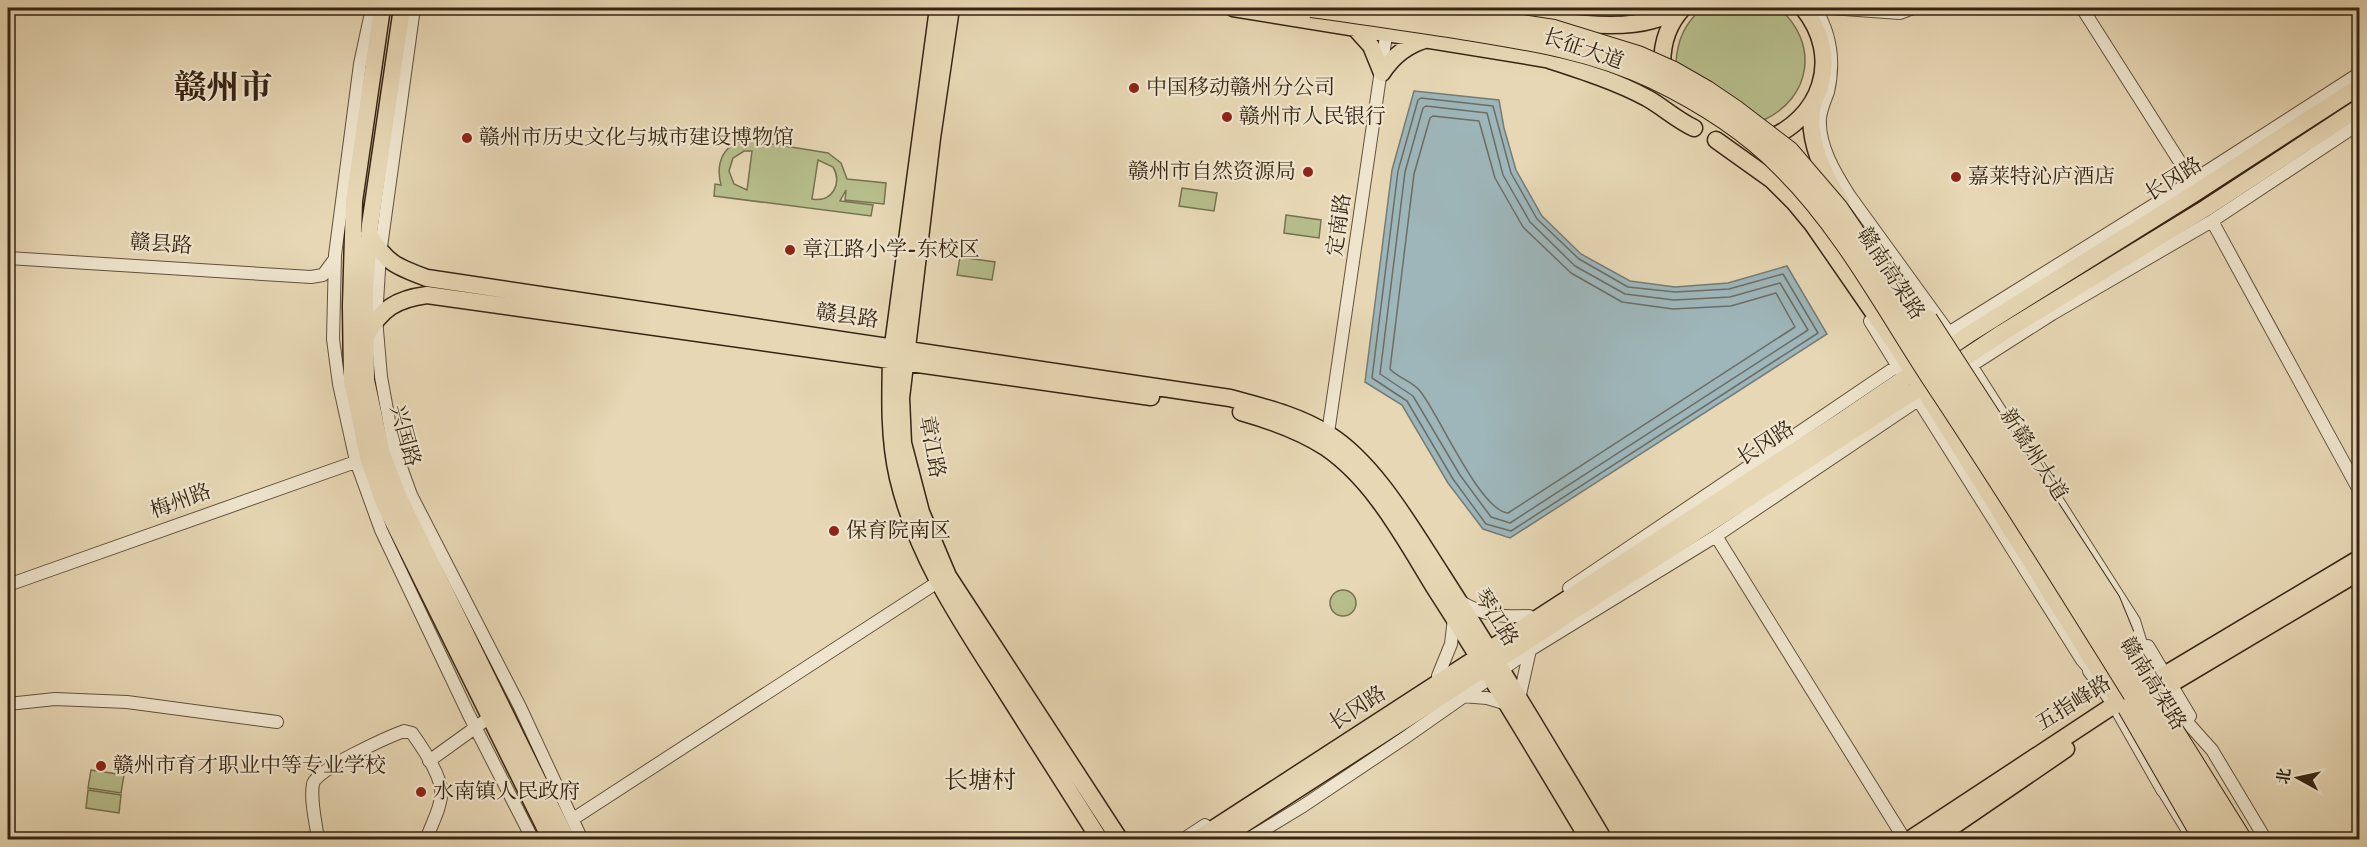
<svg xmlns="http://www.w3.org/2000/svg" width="2367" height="847" font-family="'IM FELL English','Noto Serif SC',serif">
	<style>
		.green { fill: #b6be8c; stroke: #767250; stroke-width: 1.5; fill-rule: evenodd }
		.water { fill: #9eb6ba; stroke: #747c77; stroke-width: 1.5 }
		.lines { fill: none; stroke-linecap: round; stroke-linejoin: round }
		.shore { stroke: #6a6e66; stroke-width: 1.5 }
		.minor-casing { stroke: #62523b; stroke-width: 14 }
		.major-casing { stroke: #362513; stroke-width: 19 }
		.minor { stroke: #efe5ce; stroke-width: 12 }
		.major { stroke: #e7d7b4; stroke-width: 16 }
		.highway-bridge-casing { stroke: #362513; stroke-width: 20; stroke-linecap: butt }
		.highway-bridge { stroke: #e7d7b4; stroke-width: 18 }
		.poi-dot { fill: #8f2418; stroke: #efe5ce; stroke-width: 2 }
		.labels { text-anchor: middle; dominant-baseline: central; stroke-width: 4.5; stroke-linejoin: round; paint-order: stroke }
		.street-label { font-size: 21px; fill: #362513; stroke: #efe5ce }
		.poi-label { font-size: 21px; fill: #362513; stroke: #efe5ce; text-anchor: start }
		.quarter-label { font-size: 24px; fill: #362513; stroke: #efe5ce }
		.town-label { font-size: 33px; font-weight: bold; fill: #362513; stroke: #efe5ce }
	</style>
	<rect width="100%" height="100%" fill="#e7d7b4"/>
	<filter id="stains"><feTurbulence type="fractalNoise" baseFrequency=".00333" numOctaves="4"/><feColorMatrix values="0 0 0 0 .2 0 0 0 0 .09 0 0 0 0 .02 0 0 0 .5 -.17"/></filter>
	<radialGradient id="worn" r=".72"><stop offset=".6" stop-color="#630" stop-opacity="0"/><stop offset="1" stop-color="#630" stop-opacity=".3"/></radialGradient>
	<path class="green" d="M1703 8H1779C1819 43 1812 97 1764 120L1676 63C1677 40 1685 22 1703 8Z
		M749 140 828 153 841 163 847 179 886 183 884 204 845 200 846 190 840 201 873 205 871 216 714 196 715 184 721 185C715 162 724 142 749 140ZM744 151H752L747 190 734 184 729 171 733 158ZM818 160 833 167C843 183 832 203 812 199Z
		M1182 188 1217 193 1214 211 1179 206Z
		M1286 215 1321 220 1319 238 1284 233Z
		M960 257 995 262 992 280 957 275Z
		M1330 603a13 13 0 1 1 26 0a13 13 0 1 1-26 0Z
		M91 770 124 775 121 793 88 788Z
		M88 790 121 795 119 813 86 808Z"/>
	<path class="water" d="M1414 91 1499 100 1504 128 1516 170 1542 216 1581 254 1630 281 1675 287 1728 283 1787 266 1827 334 1510 538 1483 529 1448 483 1402 405 1365 382 1392 170Z"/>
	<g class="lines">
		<path class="shore" d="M1421 98 1493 106 1511 173 1537 219 1579 259 1628 287 1675 292 1729 289 1783 274 1818 333 1511 531 1486 524 1453 479 1407 401 1372 378 1398 171 1418 100Z
			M1426 106 1487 113 1503 175 1530 222 1575 266 1625 294 1674 300 1730 297 1780 283 1808 330 1510 523 1491 517 1460 475 1413 396 1380 374 1405 172 1423 108Z
			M1433 116 1479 121 1495 178 1523 227 1571 273 1622 302 1673 309 1731 306 1776 293 1795 327 1508 513C1480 511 1439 414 1420 391 1412 381 1398 378 1390 369L1414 174 1430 118Z"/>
		<defs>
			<path id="minor" d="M372 8 360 64 335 255 333 339 339 384 356 461 381 530 469 715 533 840
				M414 8 380 254 376 318 381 377 394 448 411 495 520 707 582 840
				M1815 8C1831 34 1835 61 1828 92 1825 100 1821 109 1820 118 1818 145 1835 173 1849 195L1952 337
				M1830 8 1900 13 1913 8
				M2082 8 2192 181
				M2212 221 2360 492
				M8 258 311 277 323 275 334 260
				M1870 321 1902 373
				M1934 342 2192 181 2360 73
				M1967 359 2134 621 2147 663
				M1958 374 2052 314 2212 221 2360 123
				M1914 393 2082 660 2096 676
				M1327 440 1390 8
				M1716 536 1905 840
				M8 585 361 460
				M1569 588 1912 356
				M1461 602C1485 616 1502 617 1529 616
				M2148 646 2190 716
				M2089 671 2114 705 2163 791
				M1438 676 1451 644 1454 618
				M2160 692 2212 750 2266 840
				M1462 696 1487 698 1507 704
				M1519 699 1530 650
				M8 704 55 699 127 702 277 722
				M429 761 490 717
				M2160 785 2187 829
				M573 819 944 578
				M318 840C316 822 310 801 313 784 316 769 388 737 404 731L412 733C422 747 439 773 441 789 443 805 431 825 426 840
				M1182 840 1205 825
				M1247 840 1303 806 1406 737 1530 650 1716 536 1933 390"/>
			<path id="major" d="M382 8 354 201 351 306 352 380 368 457 384 503 551 840
				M402 8 370 225 365 290 366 380 382 454 399 498 567 840
				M938 8 891 360C890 400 889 439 898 478 916 554 958 617 999 681 1033 734 1066 787 1100 840
				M951 8 932 138 901 398 903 443 921 512 948 576 1120 840
				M1233 8 1546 59C1580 70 1615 81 1647 98 1663 107 1677 120 1694 128
				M1478 8C1528 15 1604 34 1653 20 1662 18 1670 12 1678 8
				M1353 26 1371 46 1382 73
				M1382 73C1393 56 1408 44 1428 39
				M1663 77C1660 51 1665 27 1683 8
				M1820 88C1817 94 1813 102 1812 110 1808 141 1824 176 1841 202
				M1716 140 1772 180 1794 202 1813 225 1898 348 2093 661 2133 721
				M1763 141C1822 120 1843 57 1803 8
				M369 234C386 263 397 267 427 278L1230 398C1263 407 1298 415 1328 434 1375 463 1412 529 1442 575 1498 662 1551 751 1604 840
				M366 336C381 309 396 299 427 295L1151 397
				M1241 412C1269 420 1300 431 1325 447 1375 481 1405 540 1436 590 1489 672 1539 756 1589 840
				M2118 625 2154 682
				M2144 700 2354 575
				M1196 840 1843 420 1971 333 2192 195 2360 86
				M1219 840 1922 386 2002 333 2206 208 2360 107
				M1909 840 2114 705 2360 558
				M1933 840 2066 749"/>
		</defs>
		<use href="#minor" class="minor-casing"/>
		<use href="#major" class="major-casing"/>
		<use href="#minor" class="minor"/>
		<use href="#major" class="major"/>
		<defs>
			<path id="highway-bridge" d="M1311 8C1366 15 1420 24 1474 32 1535 42 1596 52 1652 79 1698 101 1746 131 1782 168 1841 226 1885 308 1930 377 2031 529 2126 685 2223 840
				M1419 8 1554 29 1638 55 1674 71 1707 90 1735 109 1790 151 1838 207 1913 317 1970 413 2151 693 2243 840
				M1928 319 2111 601 2125 635
				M2127 708 2203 840"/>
		</defs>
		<use href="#highway-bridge" class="highway-bridge-casing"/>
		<use href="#highway-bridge" class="highway-bridge"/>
	</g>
	<g class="poi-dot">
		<circle cx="1134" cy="88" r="6"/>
		<circle cx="1227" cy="117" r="6"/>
		<circle cx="467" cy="138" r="6"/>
		<circle cx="1308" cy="172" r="6"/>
		<circle cx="1956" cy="177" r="6"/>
		<circle cx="790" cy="250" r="6"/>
		<circle cx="834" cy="531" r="6"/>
		<circle cx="101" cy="766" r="6"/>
		<circle cx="421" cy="792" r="6"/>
	</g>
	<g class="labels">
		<g class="street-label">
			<text transform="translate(1583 50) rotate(19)">长征大道</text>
			<text transform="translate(2174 180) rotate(-32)">长冈路</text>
			<text transform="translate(1340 225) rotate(-82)">定南路</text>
			<text transform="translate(161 245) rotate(4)">赣县路</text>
			<text transform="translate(1890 274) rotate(57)">赣南高架路</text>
			<text transform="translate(847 317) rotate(8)">赣县路</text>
			<text transform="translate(404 436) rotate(75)">兴国路</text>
			<text transform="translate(1766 444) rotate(-33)">长冈路</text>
			<text transform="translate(931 447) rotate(80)">章江路</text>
			<text transform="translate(2033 455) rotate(57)">新赣州大道</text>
			<text transform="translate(181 502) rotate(-20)">梅州路</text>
			<text transform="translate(1495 618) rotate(58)">琴江路</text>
			<text transform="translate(2152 684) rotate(58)">赣南高架路</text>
			<text transform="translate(2074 704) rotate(-32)">五指峰路</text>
			<text transform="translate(1358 709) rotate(-33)">长冈路</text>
		</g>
		<g class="poi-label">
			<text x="1146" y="88">中国移动赣州分公司</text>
			<text x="1239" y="117">赣州市人民银行</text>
			<text x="479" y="138">赣州市历史文化与城市建设博物馆</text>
			<text x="1296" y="172" text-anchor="end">赣州市自然资源局</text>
			<text x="1968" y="177">嘉莱特沁庐酒店</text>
			<text x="802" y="250">章江路小学-东校区</text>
			<text x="846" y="531">保育院南区</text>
			<text x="113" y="766">赣州市育才职业中等专业学校</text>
			<text x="433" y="792">水南镇人民政府</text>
		</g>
		<g class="quarter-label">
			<text x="980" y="781">长塘村</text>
		</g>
		<g class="town-label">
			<text x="223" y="89">赣州市</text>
		</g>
	</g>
	<rect width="2367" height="847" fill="none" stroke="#e7d7b4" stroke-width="30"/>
	<rect x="9" y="9" width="2349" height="829" fill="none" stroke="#362513" stroke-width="3"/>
	<rect x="15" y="15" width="2337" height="817" fill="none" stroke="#362513" stroke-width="1.5"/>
	<g transform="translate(2298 778) rotate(278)" stroke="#efe5ce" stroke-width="4.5" paint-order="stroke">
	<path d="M0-4.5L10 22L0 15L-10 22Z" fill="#362513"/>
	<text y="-9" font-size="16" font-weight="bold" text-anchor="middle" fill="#362513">北</text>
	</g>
	<rect width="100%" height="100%" filter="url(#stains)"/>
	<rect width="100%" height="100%" fill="url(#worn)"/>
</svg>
